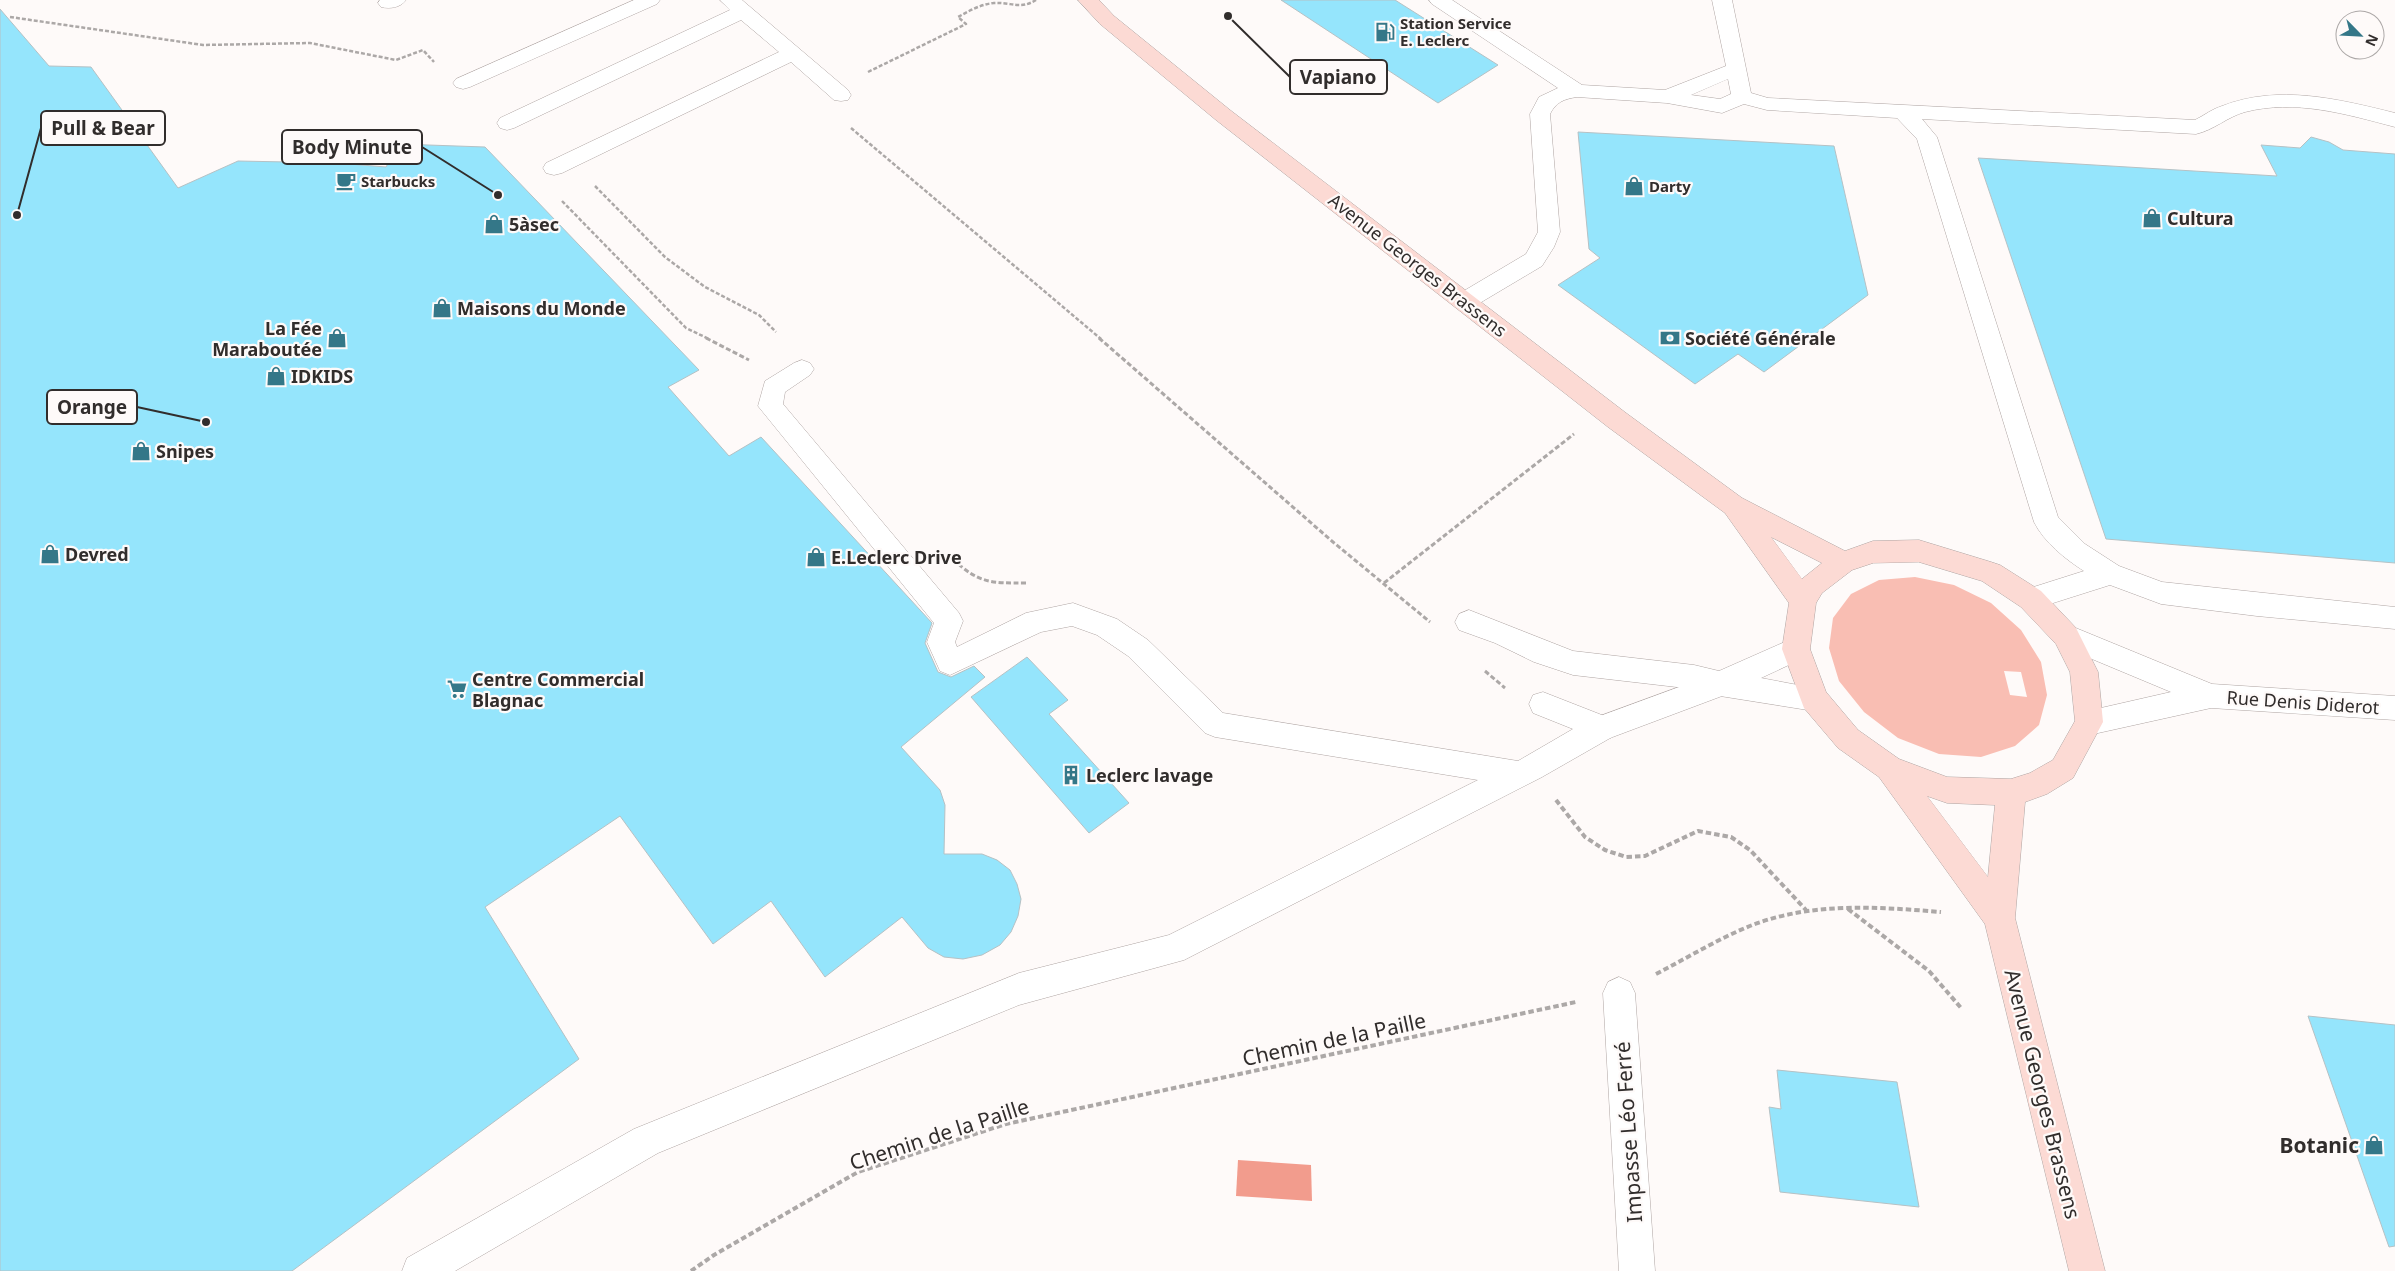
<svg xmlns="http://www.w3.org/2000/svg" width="2395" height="1271" font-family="'Noto Sans',sans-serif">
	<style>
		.green { fill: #f9beb3; fill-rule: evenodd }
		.water { fill: #f29c8d }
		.building { fill: #95e5fc; stroke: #b6c1c4 }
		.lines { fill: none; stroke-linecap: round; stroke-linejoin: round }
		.lane-casing { stroke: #afa5a3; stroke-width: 1 }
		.street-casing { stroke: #afa5a3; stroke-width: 1 }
		.secondary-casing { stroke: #afa5a3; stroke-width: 1 }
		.path-far2 { stroke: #aca8a7; stroke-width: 2.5; stroke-dasharray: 4 2; stroke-linecap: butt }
		.path-far1 { stroke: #aca8a7; stroke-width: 3; stroke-dasharray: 5 2.5; stroke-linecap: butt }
		.path { stroke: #aca8a7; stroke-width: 4; stroke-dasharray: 5.5 3; stroke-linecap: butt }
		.lane { fill: #fff; fill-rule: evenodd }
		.street { fill: #fff; fill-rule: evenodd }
		.secondary { fill: #fcdad4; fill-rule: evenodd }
		.labels { text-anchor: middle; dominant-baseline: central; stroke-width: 4.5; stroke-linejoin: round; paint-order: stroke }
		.far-poi-label { font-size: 15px; font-weight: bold; fill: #312d2c; stroke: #fefaf9; text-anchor: start }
		.poi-label { font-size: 18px; font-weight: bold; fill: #312d2c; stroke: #fefaf9; text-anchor: start }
		.street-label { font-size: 18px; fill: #312d2c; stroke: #fefaf9 }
		.near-street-label { font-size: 21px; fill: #312d2c; stroke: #fefaf9 }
		.near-poi-label { font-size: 21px; font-weight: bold; fill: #312d2c; stroke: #fefaf9; text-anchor: end }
		.leader { fill: none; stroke: #312d2c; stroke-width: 2 }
		.callout-dot { fill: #312d2c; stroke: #fefaf9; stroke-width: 2 }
		.callout { fill: #fefaf9; stroke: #312d2c; stroke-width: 2 }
		.callout-label { font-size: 19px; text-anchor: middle; font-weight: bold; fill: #312d2c }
	</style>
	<rect width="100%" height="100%" fill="#fefaf9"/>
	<path class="green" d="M1915 577 1954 585 1991 603 2021 630 2041 662 2047 695 2039 725 2015 746 1981 757 1939 754 1898 738 1864 712 1839 681 1829 648 1833 618 1851 594 1879 580ZM2004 671 2021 672 2027 697 2010 695Z"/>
	<path class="water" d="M1238 1160 1311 1165 1312 1201 1236 1196Z"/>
	<path class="building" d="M1281 0H1395L1498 65 1438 103Z
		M0 9 49 66 91 67 178 188 238 161 337 163 386 167 400 144 485 147 699 370 668 387 729 456 761 437 932 623 925 643 938 672 951 677 974 666 985 677 901 747 940 790 945 805 944 854H982L997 860 1010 870 1017 884 1021 899 1018 916 1011 932 1000 945 982 955 963 959 944 957 928 948 902 917 825 977 771 901 713 944 620 816 485 907 579 1059 292 1271H0Z
		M1578 132 1834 146 1868 295 1764 372 1738 354 1695 384 1558 285 1600 258 1589 249Z
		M2311 137 2329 142 2343 150 2395 154V563L2106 539 1978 158 2277 176 2261 145 2300 148Z
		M1027 657 1068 700 1049 714 1129 803 1089 833 971 697Z
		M2308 1016 2395 1025V1246L2389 1247Z
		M1777 1070 1897 1082 1919 1207 1780 1192 1769 1107 1781 1109Z"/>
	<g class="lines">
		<defs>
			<path id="lane" d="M380 0H406C400 8 390 9 381 7L378 3Z
				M634 0H660L657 4 470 87 463 89 456 87 453 83 456 79Z
				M720 0H742L848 90 851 95 848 100 841 101 834 100 791 62 562 173 554 175 546 173 543 168 546 163 779 52 741 20 514 128 507 130 500 128 497 123 500 118 730 10Z
				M1429 0H1452L1582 85 1665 90 1726 66 1712 0H1732L1751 93 1768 98 2195 120C2205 115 2212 109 2222 106 2279 84 2338 99 2395 113V127C2346 114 2295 99 2245 112 2227 117 2214 130 2196 134L1922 119 1937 137 2058 517 2085 544 2119 566 2162 582 2395 607V629L2257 616 2161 604 2110 585 2031 610 2021 607 2017 599 2021 591 2084 571C2065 559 2044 542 2034 522L1917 139 1897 118 1767 110 1744 104 1722 113 1667 103 1577 97C1564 99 1556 102 1550 114L1560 232 1554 247 1542 266 1473 307 1465 309 1457 307 1453 301 1457 295 1526 254 1538 232 1530 114 1539 97 1558 88 1432 4ZM1728 79 1731 94 1720 99 1691 95Z
				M802 360 810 363 814 369 810 375 785 392 783 404 959 613 963 621 955 642 957 647 1026 613 1073 603 1117 619 1148 640 1223 713 1518 761 1573 729 1533 713 1529 704 1533 695 1543 692 1612 719 1616 728 1612 737 1542 777 1184 960 1019 1005 658 1153 455 1271H402L407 1258 634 1129 1019 973 1169 935 1478 780 1215 737 1205 733 1128 656 1097 635 1072 626 1041 632 950 675 940 671 927 642 934 623 758 406 765 381 794 363Z
				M1469 610 1573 651 1694 665 1719 671 1796 637 1806 641 1810 649 1806 657 1761 678 1824 690 1828 699 1824 708 1814 711 1720 696 1694 689 1573 675 1534 662 1495 643 1459 630 1455 622 1459 614Z"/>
			<path id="street" d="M2066 624 2212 684 2395 696V720L2211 708 2089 735 2079 731 2075 722 2079 713 2171 692 2056 644 2052 636 2056 628Z
				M1720 672 1730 675 1734 684 1730 693 1602 741 1592 737 1588 728 1592 719Z
				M1619 977 1630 982 1635 993 1655 1271H1619L1603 993 1608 982Z"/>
			<path id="secondary" d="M1078 0H1099L1114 16 1230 110 1626 413 1742 498 1845 551 1873 541 1919 540 1991 562 2000 565 2041 591 2076 628 2098 672 2103 722 2073 778 2047 794 2025 802 2015 918 2105 1271H2069L1985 924 1879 777 1838 748 1804 708 1782 649 1789 603 1725 513 1608 427 1216 120 1100 24ZM1771 537 1822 563 1802 579ZM1919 562 1982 581 2021 607 2056 644 2070 672 2075 721 2053 760 2030 773 2011 779 1947 777 1899 759 1858 730 1826 692 1810 649 1816 603 1822 593 1852 570 1873 563ZM1927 796 1947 803 1995 805 1988 877Z"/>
		</defs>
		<use href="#lane" class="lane-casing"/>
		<use href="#street" class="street-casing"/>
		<use href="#secondary" class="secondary-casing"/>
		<path class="path-far2" d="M10 17 203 45 310 43 396 60 423 50 434 62
			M868 72 966 24 958 17C969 11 981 4 994 3 1012 2 1020 10 1036 0
			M851 128 1101 339
			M595 186 665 257 705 287 759 315 776 332
			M562 201 686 328 709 339"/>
		<path class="path-far1" d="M706 338 749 360
			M1099 338 1333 542 1430 622
			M953 559C979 584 992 583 1026 583
			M1384 583 1574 434
			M1485 671 1505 688"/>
		<path class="path" d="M1556 800 1585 837 1605 850 1626 857 1645 856 1698 831 1731 837 1750 850 1806 910
			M1848 909 1929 971 1962 1009
			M1656 974C1689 957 1721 937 1755 924 1815 902 1879 907 1941 912
			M691 1271 714 1255 858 1172 1006 1124 1576 1002"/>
		<use href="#lane" class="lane"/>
		<use href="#street" class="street"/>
		<use href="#secondary" class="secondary"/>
	</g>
	<defs>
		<symbol id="fuel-bare" viewBox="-9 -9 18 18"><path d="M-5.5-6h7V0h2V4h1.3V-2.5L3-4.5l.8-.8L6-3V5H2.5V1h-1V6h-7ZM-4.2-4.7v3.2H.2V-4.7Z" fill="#347788" stroke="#fefaf9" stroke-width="2.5" paint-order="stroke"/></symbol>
		<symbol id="cafe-bare" viewBox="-9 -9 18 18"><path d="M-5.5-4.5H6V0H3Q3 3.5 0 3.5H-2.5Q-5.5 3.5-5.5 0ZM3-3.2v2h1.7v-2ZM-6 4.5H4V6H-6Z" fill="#347788" stroke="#fefaf9" stroke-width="2.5" paint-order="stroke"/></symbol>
		<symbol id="shop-bare" viewBox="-9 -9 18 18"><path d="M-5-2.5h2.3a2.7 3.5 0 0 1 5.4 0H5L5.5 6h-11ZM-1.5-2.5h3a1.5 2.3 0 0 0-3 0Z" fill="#347788" stroke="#fefaf9" stroke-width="2.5" paint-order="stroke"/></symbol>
		<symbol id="bank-bare" viewBox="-9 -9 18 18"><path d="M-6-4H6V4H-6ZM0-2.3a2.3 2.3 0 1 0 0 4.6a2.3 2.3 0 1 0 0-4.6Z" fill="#347788" stroke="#fefaf9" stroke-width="2.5" paint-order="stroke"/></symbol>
		<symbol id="supermarket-bare" viewBox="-9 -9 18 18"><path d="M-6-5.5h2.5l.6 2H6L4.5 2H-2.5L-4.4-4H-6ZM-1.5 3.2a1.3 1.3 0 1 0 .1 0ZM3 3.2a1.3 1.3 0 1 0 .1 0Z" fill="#347788" stroke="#fefaf9" stroke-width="2.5" paint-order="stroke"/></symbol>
		<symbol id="building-bare" viewBox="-9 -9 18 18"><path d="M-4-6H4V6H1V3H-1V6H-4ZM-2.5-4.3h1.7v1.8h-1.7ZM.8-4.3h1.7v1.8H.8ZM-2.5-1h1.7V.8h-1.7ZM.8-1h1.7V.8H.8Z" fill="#347788" stroke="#fefaf9" stroke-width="2.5" paint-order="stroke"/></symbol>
	</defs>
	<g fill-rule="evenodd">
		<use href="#fuel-bare" x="1371" y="18" width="28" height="28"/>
		<use href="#cafe-bare" x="332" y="167" width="28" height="28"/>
		<use href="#shop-bare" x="1620" y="172" width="28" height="28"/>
		<use href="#shop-bare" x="2138" y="204" width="28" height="28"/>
		<use href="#shop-bare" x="480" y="210" width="28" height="28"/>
		<use href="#shop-bare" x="428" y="294" width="28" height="28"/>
		<use href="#shop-bare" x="323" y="324" width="28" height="28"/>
		<use href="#bank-bare" x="1656" y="324" width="28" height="28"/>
		<use href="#shop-bare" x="262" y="362" width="28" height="28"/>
		<use href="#shop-bare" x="127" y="437" width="28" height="28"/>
		<use href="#shop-bare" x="36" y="540" width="28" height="28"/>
		<use href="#shop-bare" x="802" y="543" width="28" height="28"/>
		<use href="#supermarket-bare" x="443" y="675" width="28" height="28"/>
		<use href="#building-bare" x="1057" y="761" width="28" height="28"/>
		<use href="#shop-bare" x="2360" y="1131" width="28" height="28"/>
	</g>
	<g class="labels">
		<g class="far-poi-label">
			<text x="1400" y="23">Station Service<tspan x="1400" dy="17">E. Leclerc</tspan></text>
			<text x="361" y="181">Starbucks</text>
			<text x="1649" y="186">Darty</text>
		</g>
		<g class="poi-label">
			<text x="2167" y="218">Cultura</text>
			<text x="509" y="224">5àsec</text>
			<text x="457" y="308">Maisons du Monde</text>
			<text x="322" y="328" text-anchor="end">La Fée<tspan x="322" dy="21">Maraboutée</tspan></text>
			<text x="1685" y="338">Société Générale</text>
			<text x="291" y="376">IDKIDS</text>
			<text x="156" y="451">Snipes</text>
			<text x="65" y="554">Devred</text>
			<text x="831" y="557">E.Leclerc Drive</text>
			<text x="472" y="679">Centre Commercial<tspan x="472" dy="21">Blagnac</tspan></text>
			<text x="1086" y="775">Leclerc lavage</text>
		</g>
		<g class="street-label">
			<text transform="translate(1418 265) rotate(38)">Avenue Georges Brassens</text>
			<text transform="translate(2303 702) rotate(4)">Rue Denis Diderot</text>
		</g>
		<g class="near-street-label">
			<text transform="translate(1334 1039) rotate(-12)">Chemin de la Paille</text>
			<text transform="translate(2043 1094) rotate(76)">Avenue Georges Brassens</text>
			<text transform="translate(1628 1132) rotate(-94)">Impasse Léo Ferré</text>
			<text transform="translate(939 1134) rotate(-18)">Chemin de la Paille</text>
		</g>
		<g class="near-poi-label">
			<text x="2359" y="1145">Botanic</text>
		</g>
	</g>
	<path class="leader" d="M1228 16L1290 77M17 215L41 128M498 195L422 147M206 422L137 407"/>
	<g class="callout-dot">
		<circle cx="1228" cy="16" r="5"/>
		<circle cx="17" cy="215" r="5"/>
		<circle cx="498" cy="195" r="5"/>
		<circle cx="206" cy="422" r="5"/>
	</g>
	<g class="callout">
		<rect x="1290" y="60" width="97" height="34" rx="5"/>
		<rect x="41" y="111" width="124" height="34" rx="5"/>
		<rect x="282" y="130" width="140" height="34" rx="5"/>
		<rect x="47" y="390" width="90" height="34" rx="5"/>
	</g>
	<g class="callout-label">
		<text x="1338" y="84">Vapiano</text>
		<text x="103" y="135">Pull &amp; Bear</text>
		<text x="352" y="154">Body Minute</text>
		<text x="92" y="414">Orange</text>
	</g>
	<g transform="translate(2360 35) rotate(114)"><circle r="24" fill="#fefaf9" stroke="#aca8a7"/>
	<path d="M0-4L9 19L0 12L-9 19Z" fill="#347788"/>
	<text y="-8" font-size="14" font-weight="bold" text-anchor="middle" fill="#312d2c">N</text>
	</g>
</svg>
